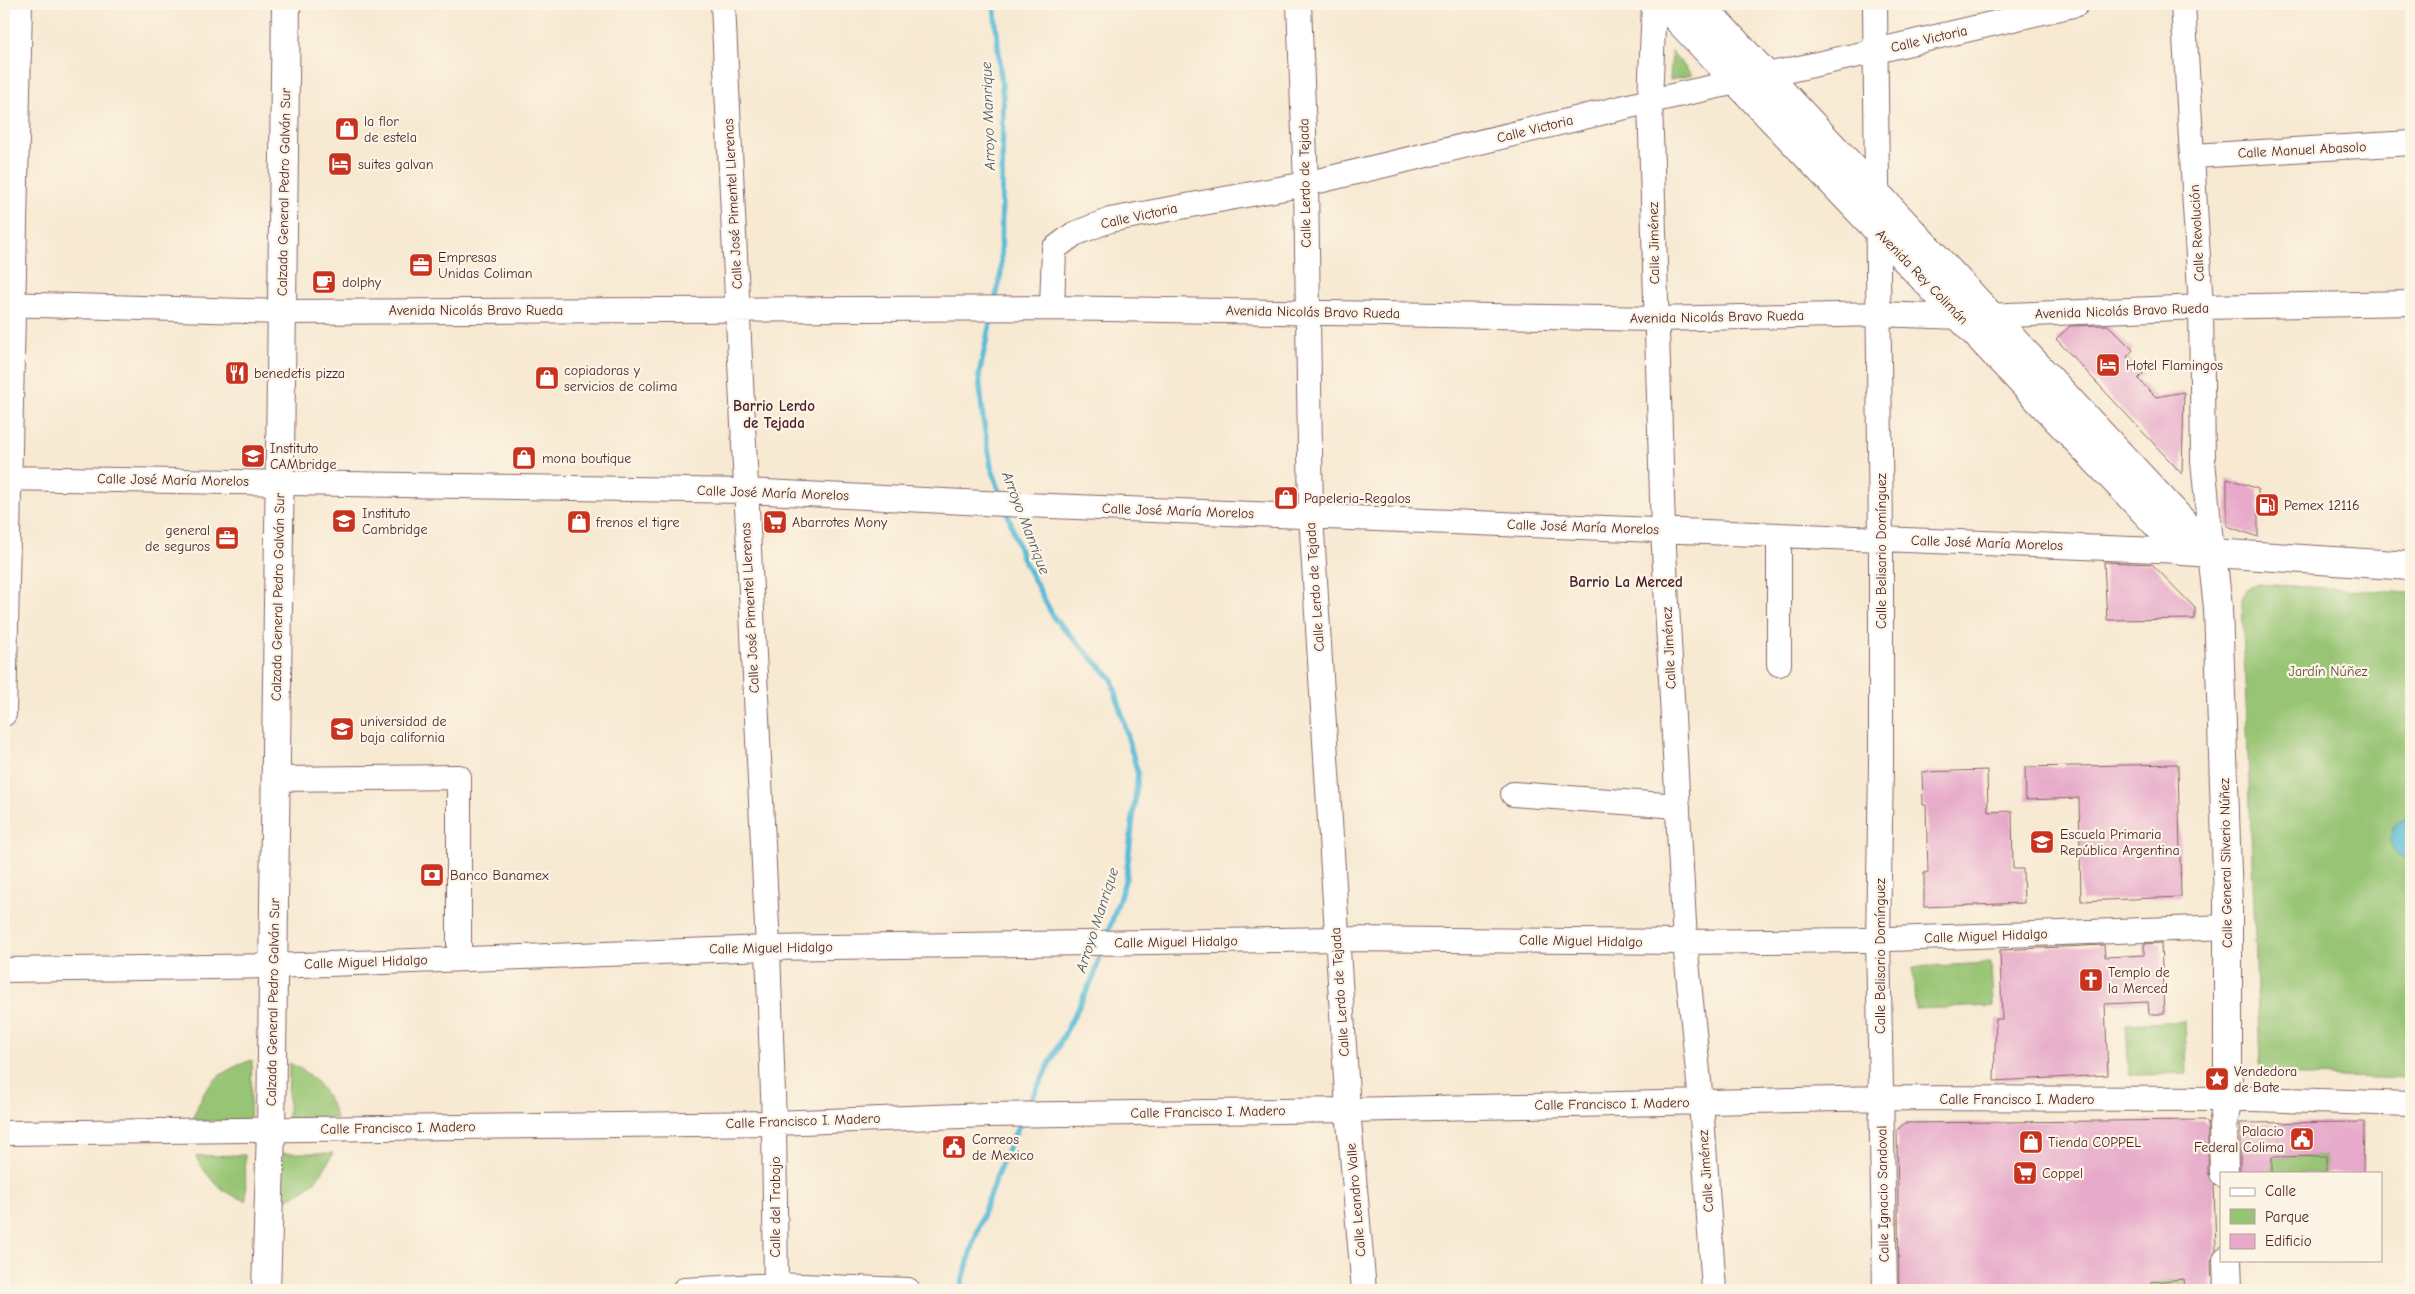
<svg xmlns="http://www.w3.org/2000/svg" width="2415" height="1294" font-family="'Comic Neue',sans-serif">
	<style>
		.green { fill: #98c574; stroke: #717250 }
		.water { fill: #59bbd8; stroke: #526d82 }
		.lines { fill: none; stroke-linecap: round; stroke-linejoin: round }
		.stream { stroke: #59bbd8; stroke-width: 5.5 }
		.building { fill: #e7aaca }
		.minor-casing { stroke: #876665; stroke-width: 26 }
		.major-casing { stroke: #876665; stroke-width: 30 }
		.minor { stroke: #fff; stroke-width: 24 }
		.major { stroke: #fff; stroke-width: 28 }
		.labels { text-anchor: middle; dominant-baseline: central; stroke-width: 4.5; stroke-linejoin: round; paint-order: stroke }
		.street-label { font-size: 14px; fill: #4a1f2b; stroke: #fcf5e5 }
		.poi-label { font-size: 14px; fill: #4a1f2b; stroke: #fcf5e5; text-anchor: start }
		.park-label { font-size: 14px; fill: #615141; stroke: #fcf5e5 }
		.water-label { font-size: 15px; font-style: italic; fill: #4f5668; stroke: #fcf5e5 }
		.neighbourhood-label { font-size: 15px; font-weight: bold; fill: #4a1f2b; stroke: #fcf5e5 }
	</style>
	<rect width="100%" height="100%" fill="#fcf5e5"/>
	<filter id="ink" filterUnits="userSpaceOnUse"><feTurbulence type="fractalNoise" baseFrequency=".02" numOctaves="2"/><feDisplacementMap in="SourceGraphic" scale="10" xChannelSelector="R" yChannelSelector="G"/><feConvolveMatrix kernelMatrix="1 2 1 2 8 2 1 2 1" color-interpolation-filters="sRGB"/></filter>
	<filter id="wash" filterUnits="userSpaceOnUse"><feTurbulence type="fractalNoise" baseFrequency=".0096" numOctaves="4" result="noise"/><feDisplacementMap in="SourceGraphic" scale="20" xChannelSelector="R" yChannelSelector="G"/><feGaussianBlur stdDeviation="1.12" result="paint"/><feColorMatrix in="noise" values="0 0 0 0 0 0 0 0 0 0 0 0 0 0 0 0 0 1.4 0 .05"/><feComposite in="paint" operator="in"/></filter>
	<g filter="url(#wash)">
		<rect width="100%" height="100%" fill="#f7e9d2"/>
		<path class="green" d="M1672 52 1692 75 1670 80Z
			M2258 584 2411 593V818L2392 830 2390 842 2407 860H2411V1079L2273 1075 2264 1071 2260 1063 2242 600 2247 589Z
			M1991 963 1993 1006 1915 1009 1913 967Z
			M2185 1021 2187 1074 2129 1075 2126 1024Z
			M252 1060 250 1120 193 1121C203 1085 217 1072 252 1060Z
			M289 1063C314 1074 329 1093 336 1118L288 1119Z
			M283 1153H333C318 1182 310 1189 281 1202Z
			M245 1155 246 1201C223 1193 206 1178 196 1156Z
			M2326 1156V1173H2272V1157Z
			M2184 1279 2185 1290H2152V1282Z"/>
		<path class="water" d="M2411 818V860C2384 859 2384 820 2411 818Z"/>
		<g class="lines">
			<path class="stream" d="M994 4 1003 98 1001 273 995 302
				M992 314 979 375 983 419 991 466 1002 498
				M1006 509 1022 557 1054 618 1112 679 1138 774 1126 878 1107 936
				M1027 1108 1094 976 1103 947
				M960 1290C976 1232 994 1175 1021 1121"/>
		</g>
		<g id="blocks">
			<path class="building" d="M2108 325 2133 350 2127 357 2143 374 2138 379 2156 397 2184 392 2182 474 2056 339 2070 326Z
				M2227 478 2258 489V537L2227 526Z
				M2104 562 2152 564 2195 608V619L2107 620Z
				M2178 764 2181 897 2081 901 2079 798 2026 800 2025 767Z
				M1987 770 1988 812 2012 811 2013 869H2023L2024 903 1924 907V873L1928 872 1926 805H1923L1922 772Z
				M2161 943 2164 1014H2149L2148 1002 2105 1004 2108 1075 1994 1081 1996 1019H2002L2000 950 2104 945 2105 957 2144 955V944Z
				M2204 1120 2208 1124V1173L2214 1184 2216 1250 2211 1261 2212 1290H2185L2184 1279 2152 1282V1290H1899L1897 1130 1905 1123Z
				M2364 1122 2363 1173H2326V1156L2272 1157V1173H2240V1123Z"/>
		</g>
	</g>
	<g filter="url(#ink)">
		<use href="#blocks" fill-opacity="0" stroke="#876665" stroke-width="1"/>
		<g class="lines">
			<defs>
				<path id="minor" d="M723 4 768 948 774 1123 776 1290
					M1299 4 1306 184 1311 516 1348 1110 1364 1290
					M1654 4 1650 101 1663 530 1685 942 1701 1102 1714 1290
					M1875 4 1881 539V766L1878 940 1885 1290
					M2183 4 2201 307 2203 461 2212 553
					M2193 156 2411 143
					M4 304 282 312 1052 308 1656 319 1878 314 1960 317 2201 307 2411 303
					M1052 308 1054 249 1074 234 1110 220 1306 184 1650 101 1876 51 2077 4
					M4 478 745 491 1025 505 2182 551
					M1779 664V535
					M4 714 20 4
					M276 779 459 777V959
					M1513 794 1678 806
					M4 970 273 966 768 948 1337 939 1685 942 1861 940 2228 927
					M4 1133 774 1123 988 1115 1348 1110 1881 1098 2252 1099 2411 1104
					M684 1290 775 1285 908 1290"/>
				<path id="major" d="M1663 4 2182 551 2411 566
					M1700 4 2212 553
					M2212 553 2218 608 2228 902V1068L2227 1100 2223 1127 2224 1173
					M2227 1260 2228 1290
					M266 1290 271 1130 286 4"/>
			</defs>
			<use href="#minor" class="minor-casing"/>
			<use href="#major" class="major-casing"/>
			<use href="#minor" class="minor"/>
			<use href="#major" class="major"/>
		</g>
	</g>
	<defs>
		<symbol id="shop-square" viewBox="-11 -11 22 22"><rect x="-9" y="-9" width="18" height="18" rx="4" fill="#c8321e" stroke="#fcf5e5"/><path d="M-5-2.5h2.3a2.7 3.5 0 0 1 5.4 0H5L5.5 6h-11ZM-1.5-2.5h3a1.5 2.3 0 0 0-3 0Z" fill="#fff"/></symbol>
		<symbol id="hotel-square" viewBox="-11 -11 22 22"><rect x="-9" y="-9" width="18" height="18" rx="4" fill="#c8321e" stroke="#fcf5e5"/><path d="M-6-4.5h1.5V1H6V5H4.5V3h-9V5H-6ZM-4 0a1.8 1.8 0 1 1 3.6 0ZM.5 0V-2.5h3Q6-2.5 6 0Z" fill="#fff"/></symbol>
		<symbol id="office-square" viewBox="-11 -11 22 22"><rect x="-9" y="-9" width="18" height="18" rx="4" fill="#c8321e" stroke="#fcf5e5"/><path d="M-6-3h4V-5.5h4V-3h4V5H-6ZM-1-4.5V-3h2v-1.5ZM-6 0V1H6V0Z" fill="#fff"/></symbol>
		<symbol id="cafe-square" viewBox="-11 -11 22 22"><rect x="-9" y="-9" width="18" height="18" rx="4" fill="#c8321e" stroke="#fcf5e5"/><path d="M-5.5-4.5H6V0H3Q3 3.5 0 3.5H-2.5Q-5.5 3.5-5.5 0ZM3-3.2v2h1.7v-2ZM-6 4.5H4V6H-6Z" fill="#fff"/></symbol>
		<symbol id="restaurant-square" viewBox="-11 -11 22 22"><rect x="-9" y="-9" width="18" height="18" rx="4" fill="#c8321e" stroke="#fcf5e5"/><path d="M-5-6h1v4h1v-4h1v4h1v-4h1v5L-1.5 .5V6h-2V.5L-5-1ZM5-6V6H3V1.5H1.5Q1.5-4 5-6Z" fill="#fff"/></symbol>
		<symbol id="school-square" viewBox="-11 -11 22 22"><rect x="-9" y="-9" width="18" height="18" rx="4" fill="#c8321e" stroke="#fcf5e5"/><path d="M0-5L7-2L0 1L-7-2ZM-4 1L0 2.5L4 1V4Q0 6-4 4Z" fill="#fff"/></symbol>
		<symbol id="fuel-square" viewBox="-11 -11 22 22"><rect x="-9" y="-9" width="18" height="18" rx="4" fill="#c8321e" stroke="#fcf5e5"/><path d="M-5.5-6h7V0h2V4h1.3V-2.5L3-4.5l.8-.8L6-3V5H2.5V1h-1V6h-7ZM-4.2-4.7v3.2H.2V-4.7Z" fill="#fff"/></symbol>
		<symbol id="supermarket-square" viewBox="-11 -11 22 22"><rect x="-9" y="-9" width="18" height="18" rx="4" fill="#c8321e" stroke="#fcf5e5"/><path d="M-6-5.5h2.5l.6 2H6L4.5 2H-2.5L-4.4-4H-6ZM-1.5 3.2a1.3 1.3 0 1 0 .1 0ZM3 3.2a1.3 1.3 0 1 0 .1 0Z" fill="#fff"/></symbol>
		<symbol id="university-square" viewBox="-11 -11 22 22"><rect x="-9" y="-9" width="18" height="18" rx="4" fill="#c8321e" stroke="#fcf5e5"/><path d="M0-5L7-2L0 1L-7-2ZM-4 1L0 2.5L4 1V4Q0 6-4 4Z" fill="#fff"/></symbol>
		<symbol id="bank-square" viewBox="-11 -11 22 22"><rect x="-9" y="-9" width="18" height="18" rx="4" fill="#c8321e" stroke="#fcf5e5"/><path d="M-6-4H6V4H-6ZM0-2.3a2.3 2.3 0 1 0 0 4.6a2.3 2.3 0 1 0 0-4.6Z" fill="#fff"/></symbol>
		<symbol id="church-square" viewBox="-11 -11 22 22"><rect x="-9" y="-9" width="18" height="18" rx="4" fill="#c8321e" stroke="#fcf5e5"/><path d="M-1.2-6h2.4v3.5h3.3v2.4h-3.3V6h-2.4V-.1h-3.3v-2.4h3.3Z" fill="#fff"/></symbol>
		<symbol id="sight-square" viewBox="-11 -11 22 22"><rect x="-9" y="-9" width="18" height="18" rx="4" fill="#c8321e" stroke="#fcf5e5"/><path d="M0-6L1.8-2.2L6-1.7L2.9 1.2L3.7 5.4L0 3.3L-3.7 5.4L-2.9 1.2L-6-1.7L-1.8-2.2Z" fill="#fff"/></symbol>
		<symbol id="civic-square" viewBox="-11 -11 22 22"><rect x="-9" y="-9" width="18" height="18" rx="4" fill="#c8321e" stroke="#fcf5e5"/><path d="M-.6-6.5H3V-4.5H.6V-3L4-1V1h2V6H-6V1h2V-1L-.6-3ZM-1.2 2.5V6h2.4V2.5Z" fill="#fff"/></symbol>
	</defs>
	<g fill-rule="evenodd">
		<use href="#shop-square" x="333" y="115" width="28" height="28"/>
		<use href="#hotel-square" x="326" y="150" width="28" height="28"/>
		<use href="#office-square" x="407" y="251" width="28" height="28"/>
		<use href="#cafe-square" x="310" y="268" width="28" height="28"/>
		<use href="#hotel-square" x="2094" y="351" width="28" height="28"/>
		<use href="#restaurant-square" x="223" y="359" width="28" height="28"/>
		<use href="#shop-square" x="533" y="364" width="28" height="28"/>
		<use href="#school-square" x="239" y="442" width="28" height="28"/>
		<use href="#shop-square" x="510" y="444" width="28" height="28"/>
		<use href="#shop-square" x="1272" y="484" width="28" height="28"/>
		<use href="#fuel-square" x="2253" y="491" width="28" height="28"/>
		<use href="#school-square" x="330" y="507" width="28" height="28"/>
		<use href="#shop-square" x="565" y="508" width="28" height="28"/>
		<use href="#supermarket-square" x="761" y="508" width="28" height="28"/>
		<use href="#office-square" x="213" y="524" width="28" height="28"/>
		<use href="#university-square" x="328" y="715" width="28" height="28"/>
		<use href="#school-square" x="2028" y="828" width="28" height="28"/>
		<use href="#bank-square" x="418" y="861" width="28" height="28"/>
		<use href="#church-square" x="2077" y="966" width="28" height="28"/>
		<use href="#sight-square" x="2203" y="1065" width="28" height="28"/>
		<use href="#civic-square" x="2288" y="1125" width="28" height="28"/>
		<use href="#shop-square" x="2017" y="1128" width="28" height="28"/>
		<use href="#civic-square" x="940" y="1133" width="28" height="28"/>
		<use href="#supermarket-square" x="2011" y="1159" width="28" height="28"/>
	</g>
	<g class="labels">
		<g class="street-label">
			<text transform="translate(1929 39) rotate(-13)">Calle Victoria</text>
			<text transform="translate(1535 129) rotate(-14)">Calle Victoria</text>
			<text transform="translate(2302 150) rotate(-3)">Calle Manuel Abasolo</text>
			<text transform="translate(1305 183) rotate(-91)">Calle Lerdo de Tejada</text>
			<text transform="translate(284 192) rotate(-89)">Calzada General Pedro Galván Sur</text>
			<text transform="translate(733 204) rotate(-93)">Calle José Pimentel Llerenas</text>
			<text transform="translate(1139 216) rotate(-12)">Calle Victoria</text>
			<text transform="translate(2197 233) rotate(-93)">Calle Revolución</text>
			<text transform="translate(1654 243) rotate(-91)">Calle Jiménez</text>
			<text transform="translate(1922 277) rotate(46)">Avenida Rey Colimán</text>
			<text x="476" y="310">Avenida Nicolás Bravo Rueda</text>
			<text transform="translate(2122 311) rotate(-2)">Avenida Nicolás Bravo Rueda</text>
			<text transform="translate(1313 312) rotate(1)">Avenida Nicolás Bravo Rueda</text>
			<text transform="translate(1717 317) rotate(-1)">Avenida Nicolás Bravo Rueda</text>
			<text transform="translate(173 480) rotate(1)">Calle José María Morelos</text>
			<text transform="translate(773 493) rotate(2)">Calle José María Morelos</text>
			<text transform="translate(1178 511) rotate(2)">Calle José María Morelos</text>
			<text transform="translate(1583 527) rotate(2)">Calle José María Morelos</text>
			<text transform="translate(1987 543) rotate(2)">Calle José María Morelos</text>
			<text transform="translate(1881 551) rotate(-90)">Calle Belisario Domínguez</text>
			<text transform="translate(1315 587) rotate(-94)">Calle Lerdo de Tejada</text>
			<text transform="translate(278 597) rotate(-89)">Calzada General Pedro Galván Sur</text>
			<text transform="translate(750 608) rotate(-93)">Calle José Pimentel Llerenas</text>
			<text transform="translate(1669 648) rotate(-93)">Calle Jiménez</text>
			<text transform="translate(2226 863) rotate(-91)">Calle General Silverio Núñez</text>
			<text transform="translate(1986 936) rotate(-2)">Calle Miguel Hidalgo</text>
			<text transform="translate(1581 941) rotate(1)">Calle Miguel Hidalgo</text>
			<text transform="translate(1176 942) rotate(-1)">Calle Miguel Hidalgo</text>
			<text transform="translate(771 948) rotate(-1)">Calle Miguel Hidalgo</text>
			<text transform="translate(1880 956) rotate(-90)">Calle Belisario Domínguez</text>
			<text transform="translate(366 962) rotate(-2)">Calle Miguel Hidalgo</text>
			<text transform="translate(1340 992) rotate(-94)">Calle Lerdo de Tejada</text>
			<text transform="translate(273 1002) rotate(-89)">Calzada General Pedro Galván Sur</text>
			<text x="2017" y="1099">Calle Francisco I. Madero</text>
			<text transform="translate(1612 1104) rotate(-1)">Calle Francisco I. Madero</text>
			<text transform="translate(1208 1112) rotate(-1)">Calle Francisco I. Madero</text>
			<text transform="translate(803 1121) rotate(-2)">Calle Francisco I. Madero</text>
			<text transform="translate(398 1128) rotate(-1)">Calle Francisco I. Madero</text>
			<text transform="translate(1706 1171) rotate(-94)">Calle Jiménez</text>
			<text transform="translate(1883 1194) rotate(-91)">Calle Ignacio Sandoval</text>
			<text transform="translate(1356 1200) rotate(-95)">Calle Leandro Valle</text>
			<text transform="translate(775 1207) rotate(-90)">Calle del Trabajo</text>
		</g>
		<g class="poi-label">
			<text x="364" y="121">la flor<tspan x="364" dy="16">de estela</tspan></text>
			<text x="358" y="164">suites galvan</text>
			<text x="438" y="257">Empresas<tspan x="438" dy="16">Unidas Coliman</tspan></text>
			<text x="342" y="282">dolphy</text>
			<text x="2126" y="365">Hotel Flamingos</text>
			<text x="564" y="370">copiadoras y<tspan x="564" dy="16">servicios de colima</tspan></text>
			<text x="254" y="373">benedetis pizza</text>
			<text x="270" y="448">Instituto<tspan x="270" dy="16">CAMbridge</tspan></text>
			<text x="542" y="458">mona boutique</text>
			<text x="1304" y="498">Papeleria-Regalos</text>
			<text x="2284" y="505">Pemex 12116</text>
			<text x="362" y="513">Instituto<tspan x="362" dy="16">Cambridge</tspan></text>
			<text x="596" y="522">frenos el tigre</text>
			<text x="792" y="522">Abarrotes Mony</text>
			<text x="210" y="530" text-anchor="end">general<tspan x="210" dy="16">de seguros</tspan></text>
			<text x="360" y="721">universidad de<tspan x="360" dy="16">baja california</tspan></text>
			<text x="2060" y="834">Escuela Primaria<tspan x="2060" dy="16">República Argentina</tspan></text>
			<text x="450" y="875">Banco Banamex</text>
			<text x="2108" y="972">Templo de<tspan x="2108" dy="16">la Merced</tspan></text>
			<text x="2234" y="1071">Vendedora<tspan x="2234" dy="16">de Bate</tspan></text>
			<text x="2284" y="1131" text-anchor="end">Palacio<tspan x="2284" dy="16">Federal Colima</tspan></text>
			<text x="972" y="1139">Correos<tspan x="972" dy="16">de Mexico</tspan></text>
			<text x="2048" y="1142">Tienda COPPEL</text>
			<text x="2042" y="1173">Coppel</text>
		</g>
		<g class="park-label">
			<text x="2328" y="671">Jardín Núñez</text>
		</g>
		<g class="water-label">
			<text transform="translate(988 116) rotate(-92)">Arroyo Manrique</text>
			<text transform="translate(1026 523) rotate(69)">Arroyo Manrique</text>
			<text transform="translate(1097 920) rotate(-72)">Arroyo Manrique</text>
		</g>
		<g class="neighbourhood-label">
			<text x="774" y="406">Barrio Lerdo<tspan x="774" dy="17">de Tejada</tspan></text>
			<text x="1626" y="582">Barrio La Merced</text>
		</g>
	</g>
	<rect width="2415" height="1294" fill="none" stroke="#fcf5e5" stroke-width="20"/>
	<rect x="2220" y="1172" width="162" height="90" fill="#fcf5e5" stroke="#b59f9b"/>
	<rect x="2230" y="1188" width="25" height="8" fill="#ffffff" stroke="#b59f9b"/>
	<text x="2265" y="1196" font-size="15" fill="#4a1f2b">Calle</text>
	<rect x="2230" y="1209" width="25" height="15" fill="#98c574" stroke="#b59f9b"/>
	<text x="2265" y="1222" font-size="15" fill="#4a1f2b">Parque</text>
	<rect x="2230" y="1234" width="25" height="15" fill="#e7aaca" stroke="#b59f9b"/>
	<text x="2265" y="1246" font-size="15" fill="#4a1f2b">Edificio</text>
</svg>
